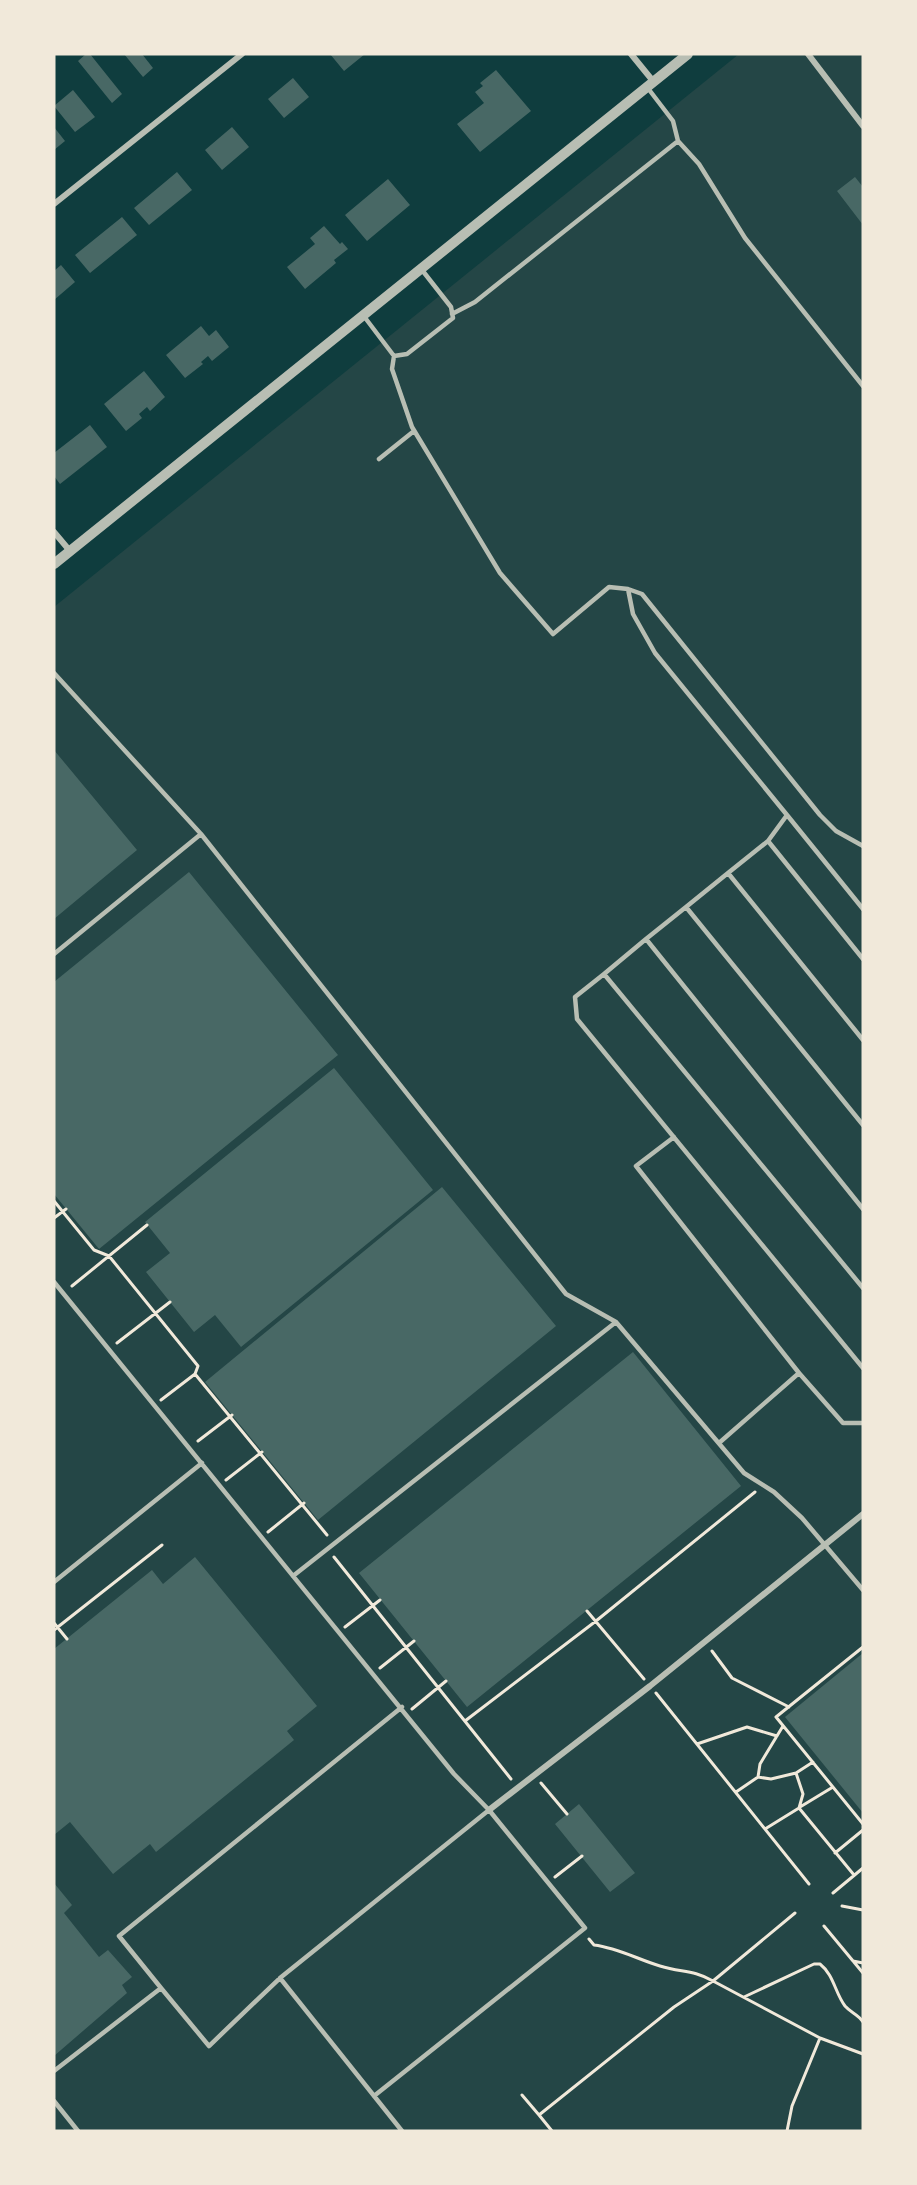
<svg xmlns="http://www.w3.org/2000/svg" width="917" height="2185" font-family="'Space Grotesk',sans-serif">
	<style>
		.green { fill: #244646 }
		.building { fill: #486865 }
		.lines { fill: none; stroke-linecap: round; stroke-linejoin: round }
		.path { stroke: #f1e9da; stroke-width: 3 }
		.service { stroke: #b8beb3; stroke-width: 4.5 }
		.minor { stroke: #b8beb3; stroke-width: 6 }
		.tertiary { stroke: #b8beb3; stroke-width: 10 }
	</style>
	<rect width="100%" height="100%" fill="#0f3d3e"/>
	<path class="green" d="M739 54H863V2131H54V607Z"/>
	<path class="building" d="M86 54H90L122 94 112 103 78 61Z
		M124 54H142L153 68 143 77Z
		M330 54H365L344 71Z
		M496 70 531 111 480 152 457 124 484 103 475 92 483 86 480 83Z
		M293 78 309 97 284 118 268 99Z
		M73 90 95 117 75 132 54 106Z
		M54 127 65 141 54 150Z
		M232 127 249 147 222 170 205 150Z
		M177 172 192 190 149 225 134 208Z
		M855 177 863 187V225L837 191Z
		M388 179 410 205 367 241 345 215Z
		M122 217 137 235 90 273 75 255Z
		M324 226 340 244 342 242 348 249 334 260 336 263 305 289 287 267 315 244 310 238Z
		M61 265 75 282 54 300V271Z
		M201 326 209 336 216 330 229 347 212 361 208 356 201 362 203 364 185 378 166 355Z
		M144 371 165 397 150 411 147 407 139 414 142 418 126 431 104 404Z
		M90 425 107 447 60 484 54 476V453Z
		M54 750 137 850 54 919Z
		M189 872 338 1055 99 1249 54 1194V982Z
		M334 1068 433 1190 241 1347 215 1315 194 1332 146 1272 170 1253 145 1222Z
		M442 1187 556 1326 318 1520 205 1382Z
		M633 1352 741 1486 467 1707 359 1573Z
		M195 1557 317 1706 287 1731 294 1740 156 1852 150 1844 113 1874 70 1822 54 1835V1649L152 1570 163 1584Z
		M863 1653V1813L785 1717Z
		M579 1804 635 1873 610 1892 555 1824Z
		M54 1883 72 1905 64 1913 99 1957 108 1950 132 1977 122 1985 127 1993 54 2056Z"/>
	<g class="lines">
		<path class="path" d="M54 1201 94 1250 109 1256 198 1366 195 1374
			M54 1218 66 1209
			M72 1286 147 1225
			M117 1343 170 1302
			M161 1400 195 1374 327 1535
			M198 1441 232 1415
			M226 1480 262 1452
			M268 1532 304 1503
			M334 1557 511 1779
			M587 1611 644 1679
			M54 1623 67 1639
			M345 1627 380 1600
			M54 1630 162 1545
			M863 1647 776 1717 863 1824
			M712 1651 732 1678 789 1707
			M380 1668 414 1641
			M656 1693 809 1884
			M412 1709 446 1681
			M465 1721 596 1621 755 1492
			M697 1744 747 1727 777 1736
			M796 1773 813 1762
			M758 1777 760 1764 783 1726
			M541 1783 567 1814
			M736 1792 758 1777 771 1779 796 1773 803 1794 799 1808
			M800 1807 833 1787
			M765 1829 799 1808 854 1875
			M835 1853 863 1830
			M555 1877 582 1856
			M833 1893 863 1868
			M842 1906 863 1910
			M824 1926 863 1973
			M589 1939 594 1945C618 1948 637 1959 660 1966 682 1973 692 1969 713 1981L795 1913
			M853 1961 863 1963
			M744 1997 814 1964H820C834 1975 835 1993 845 2006 851 2013 858 2014 863 2022
			M522 2095 539 2115
			M552 2131 539 2115 674 2007 713 1981 820 2038 863 2054
			M787 2131 792 2106 820 2038"/>
		<path class="service" d="M678 141 699 164 745 238 863 386
			M452 314 475 302 678 141 673 121 647 87
			M363 315 394 356 392 369 412 427 500 573 553 634 609 587 628 589 642 594 820 815 836 831 863 846
			M394 356 407 354 453 318 451 307 422 270
			M379 459 414 431
			M628 589 633 614 655 653 787 815
			M54 673 201 834
			M768 841 787 815 863 909
			M728 873 686 907 863 1125
			M686 907 646 939 863 1209
			M646 939 604 974 863 1288
			M54 954 201 834 566 1294 616 1322
			M863 959 768 841 728 873 863 1040
			M604 974 575 997 577 1019 863 1368
			M674 1137 636 1166 799 1373
			M54 1282 454 1774 489 1810 585 1928 374 2096
			M719 1443 799 1373 843 1423H863
			M293 1576 616 1322 744 1473 774 1492 802 1518 863 1590
			M54 1582 202 1463
			M280 1978 402 2131
			M161 1988 209 2046 280 1978 489 1810
			M54 2071 161 1988 119 1936 402 1707
			M54 2101 78 2131"/>
		<path class="minor" d="M631 54 653 81
			M808 54 863 126
			M54 204 242 54
			M54 532 70 551
			M489 1810 650 1686 863 1514"/>
		<path class="tertiary" d="M54 564 688 54"/>
	</g>
	<rect width="917" height="2185" fill="none" stroke="#f1e9da" stroke-width="111"/>
</svg>
